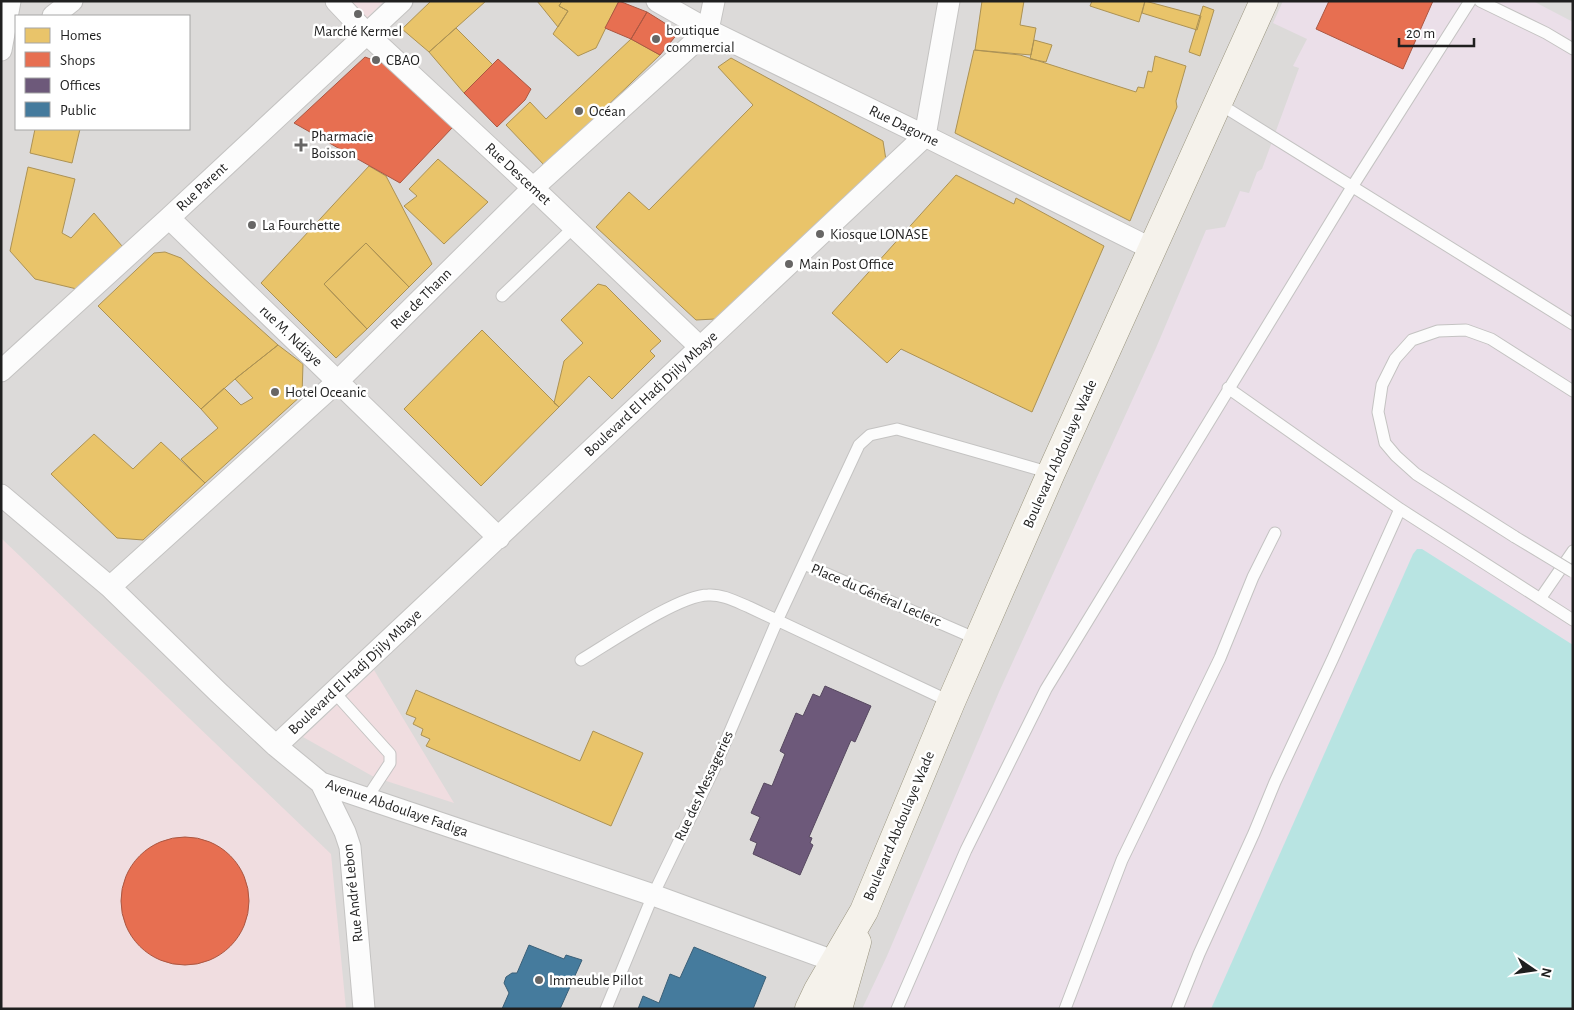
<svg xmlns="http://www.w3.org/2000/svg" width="1574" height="1010" font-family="'Alegreya Sans',sans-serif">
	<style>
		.residential { fill: #dcdad9; fill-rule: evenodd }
		.commercial { fill: #f0dde0 }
		.industrial { fill: #ebdfe9 }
		.parking { fill: #dddcdb }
		.water { fill: #b8e4e2 }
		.homes { fill: #e9c46a; stroke: #ac9254 }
		.shops { fill: #e76f51; stroke: #ab5742 }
		.offices { fill: #6d597a; stroke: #56485f }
		.public { fill: #457b9d; stroke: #3a5f77 }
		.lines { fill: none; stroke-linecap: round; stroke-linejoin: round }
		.lane-casing { stroke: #c4c3c2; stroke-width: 13 }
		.street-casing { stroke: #c4c3c2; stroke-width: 23 }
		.secondary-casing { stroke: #99947e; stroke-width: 29 }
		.lane { stroke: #fcfcfc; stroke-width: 11 }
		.street { stroke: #fcfcfc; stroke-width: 21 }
		.secondary { stroke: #f5f2eb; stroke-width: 28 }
		.lane-bridge-casing { stroke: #c4c3c2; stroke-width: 13; stroke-linecap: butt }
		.lane-bridge { stroke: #fcfcfc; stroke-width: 11 }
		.poi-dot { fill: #676665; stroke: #fff; stroke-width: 2 }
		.labels { text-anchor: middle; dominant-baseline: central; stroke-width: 5; stroke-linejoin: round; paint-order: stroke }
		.poi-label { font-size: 15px; fill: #1f1f1f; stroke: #fff; text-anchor: start }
		.street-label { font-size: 15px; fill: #1f1f1f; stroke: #fff }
	</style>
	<rect width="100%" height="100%" fill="#edeae8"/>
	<path class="residential" d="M1 1H1573L1211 1009H1ZM16 16H189V129H16Z"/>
	<path class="commercial" d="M333 1H384L358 27Z
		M1 538 331 854 346 1009H1Z
		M374 670 454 803 374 777 303 737Z"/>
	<path class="industrial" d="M1283 1H1573V1009H862L887 956 999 692 1156 348 1206 230 1225 227 1240 191 1249 193 1257 172 1262 169 1299 68 1293 66 1307 39 1273 23Z"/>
	<path class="parking" d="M1533 1H1573V22Z"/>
	<path class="water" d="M1417 549H1422L1573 645V1009H1211L1413 554Z"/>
	<path class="homes" d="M431 1H486L429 52 402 29Z
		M537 1H562L559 6 568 11 558 27Z
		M562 1H619L596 48 578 56 553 34 568 11 559 6Z
		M982 1H1024L1020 25 1036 28 1031 55 975 50Z
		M1092 1H1145L1139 22 1090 6Z
		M1145 1 1201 16 1197 30 1142 13Z
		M1203 6 1214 10 1200 56 1189 52Z
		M456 28 493 65 464 93 429 52Z
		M631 39 660 55 545 166 506 125 530 102 546 119Z
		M1034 40 1052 45 1046 62 1030 59Z
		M974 50 1020 55 1136 92 1138 87 1144 88 1148 71 1152 72 1155 56 1186 66 1176 101 1177 107 1130 221 955 133Z
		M731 58 883 141 886 160 715 319 696 320 596 227 629 192 649 210 753 105 718 67Z
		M35 129H80L72 163 30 153Z
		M438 159 488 202 444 244 404 206 417 196 409 189Z
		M369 166 386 176 432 264 409 287 366 243 324 284 367 329 336 358 261 283Z
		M28 167 75 179 62 233 71 238 94 213 122 246 81 290 35 279 10 251Z
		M956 175 1014 204 1016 198 1104 246 1032 412 901 349 887 363 832 313Z
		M366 243 409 287 367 329 324 284Z
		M165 252 181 258 278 345 235 379 201 409 98 306 154 253Z
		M598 284 606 286 661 341 650 351 655 356 612 399 589 376 559 407 554 403 564 361 583 343 561 320Z
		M482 330 559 407 481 486 404 409Z
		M278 345 303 364 302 395 205 483 181 459 218 428 201 409 224 388 241 405 253 398 235 379Z
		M94 434 133 469 161 442 205 483 143 540 117 538 51 474Z
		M416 690 580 761 593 731 643 753 611 826 426 746 430 739 421 735 423 729 413 724 416 718 406 714Z"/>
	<path class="shops" d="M619 1 647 12 631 39 605 28Z
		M1329 1H1433L1403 69 1316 29Z
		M647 12 679 32 660 55 631 39Z
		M365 57 392 67 452 128 400 183 294 123Z
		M498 59 531 89 525 100 497 127 464 93Z
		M121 901a64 64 0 1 1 128 0a64 64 0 1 1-128 0Z"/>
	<path class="offices" d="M825 686 871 706 855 742 851 740 809 837 812 838 810 843 813 845 800 875 753 854 757 843 750 840 760 817 751 813 764 783 772 786 785 754 780 751 796 713 803 716 813 694 820 697Z"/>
	<path class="public" d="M529 945 564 959 566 955 582 960 560 1009H502L509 993 504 983 506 977 512 973H517Z
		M694 947 766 977 753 1009H638L643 996 659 1003 670 974 680 978Z"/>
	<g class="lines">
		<defs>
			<path id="lane" d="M1480 1 1546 33 1573 49
				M1218 103 1573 324
				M502 296 574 227
				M1228 388 1400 509 1573 620
				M1515 537 1416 474 1396 456 1385 443 1378 412 1382 385 1395 359 1412 340 1438 331 1466 330 1491 339 1573 391
				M804 564 979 640
				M1540 599 1573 551
				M581 660C608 644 679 595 708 595 722 594 737 602 749 607L951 702
				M334 692 390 754V763L367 798
				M606 1009 653 895 714 769 777 621 859 445 870 435 897 429 1051 473
				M897 1009 966 850 1046 689 1352 187 1470 1
				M1065 1009 1122 860 1220 658 1253 577 1275 533
				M1177 1009 1199 954 1254 833 1275 782 1333 658 1400 509"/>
			<path id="street" d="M336 1 367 34 533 188 700 347
				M657 1 708 30 925 136 1152 249
				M53 16 72 1
				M1 50 10 1
				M169 218 499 538
				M1 371 169 218 402 1
				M1 495 110 587 218 692 276 746 321 783 653 895 850 967
				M110 587 337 382 533 188 708 30 714 1
				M276 746 925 136 949 1
				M321 783 345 832 350 847 364 1009"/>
			<path id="secondary" d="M809 1009 818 990 864 911 951 702 1051 473 1264 1
				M838 1009 857 942"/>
		</defs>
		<use href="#lane" class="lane-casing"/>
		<use href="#street" class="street-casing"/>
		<use href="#secondary" class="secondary-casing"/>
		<use href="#lane" class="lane"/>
		<use href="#street" class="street"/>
		<use href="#secondary" class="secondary"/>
		<defs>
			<path id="lane-bridge" d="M1515 537 1573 572"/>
		</defs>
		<use href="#lane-bridge" class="lane-bridge-casing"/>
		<use href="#lane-bridge" class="lane-bridge"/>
	</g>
	<g class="poi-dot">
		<circle cx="358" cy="14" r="5"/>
		<circle cx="656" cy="39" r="5"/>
		<circle cx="376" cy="60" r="5"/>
		<circle cx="579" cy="111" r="5"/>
		<path d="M298.5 137.5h5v5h5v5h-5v5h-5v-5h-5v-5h5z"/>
		<circle cx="252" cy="225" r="5"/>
		<circle cx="820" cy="234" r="5"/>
		<circle cx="789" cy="264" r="5"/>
		<circle cx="275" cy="392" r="5"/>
		<circle cx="539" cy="980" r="5"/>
	</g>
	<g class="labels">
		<g class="poi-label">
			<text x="666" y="30">boutique<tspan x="666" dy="17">commercial</tspan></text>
			<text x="358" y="31" text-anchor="middle">Marché Kermel</text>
			<text x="386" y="60">CBAO</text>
			<text x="589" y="111">Océan</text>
			<text x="311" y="136">Pharmacie<tspan x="311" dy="17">Boisson</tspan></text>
			<text x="262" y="225">La Fourchette</text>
			<text x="830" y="234">Kiosque LONASE</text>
			<text x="799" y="264">Main Post Office</text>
			<text x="285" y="392">Hotel Oceanic</text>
			<text x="549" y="980">Immeuble Pillot</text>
		</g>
		<g class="street-label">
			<text transform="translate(904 126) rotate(26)">Rue Dagorne</text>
			<text transform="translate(518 174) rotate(43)">Rue Descemet</text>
			<text transform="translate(202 187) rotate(-43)">Rue Parent</text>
			<text transform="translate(421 299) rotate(-45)">Rue de Thann</text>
			<text transform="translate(291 336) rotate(44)">rue M. Ndiaye</text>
			<text transform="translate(651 394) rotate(-43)">Boulevard El Hadj Djily Mbaye</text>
			<text transform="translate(1060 454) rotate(-66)">Boulevard Abdoulaye Wade</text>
			<text transform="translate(876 595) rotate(23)">Place du Général Leclerc</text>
			<text transform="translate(355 672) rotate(-43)">Boulevard El Hadj Djily Mbaye</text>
			<text transform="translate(704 786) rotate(-65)">Rue des Messageries</text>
			<text transform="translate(397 808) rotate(19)">Avenue Abdoulaye Fadiga</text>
			<text transform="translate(899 826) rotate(-67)">Boulevard Abdoulaye Wade</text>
			<text transform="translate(353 893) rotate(-96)">Rue André Lebon</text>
		</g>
	</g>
	<rect width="1574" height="1010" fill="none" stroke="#1f1f1f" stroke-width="5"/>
	<rect x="15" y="15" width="175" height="115" fill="#ffffff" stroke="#a5a5a5"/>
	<rect x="25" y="28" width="25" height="15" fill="#e9c46a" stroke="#a5a5a5"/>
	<text x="60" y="40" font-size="15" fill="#1f1f1f">Homes</text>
	<rect x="25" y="52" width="25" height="15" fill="#e76f51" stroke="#a5a5a5"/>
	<text x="60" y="65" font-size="15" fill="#1f1f1f">Shops</text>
	<rect x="25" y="78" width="25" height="15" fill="#6d597a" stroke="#a5a5a5"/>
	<text x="60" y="90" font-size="15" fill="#1f1f1f">Offices</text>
	<rect x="25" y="102" width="25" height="15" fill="#457b9d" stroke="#a5a5a5"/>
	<text x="60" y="115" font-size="15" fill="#1f1f1f">Public</text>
	<g transform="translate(1534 970) rotate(103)" stroke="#ffffff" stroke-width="4" paint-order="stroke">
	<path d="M0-4L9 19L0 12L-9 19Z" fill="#1f1f1f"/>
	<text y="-8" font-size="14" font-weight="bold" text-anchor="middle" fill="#1f1f1f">N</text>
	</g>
	<path d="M1399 38v8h75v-8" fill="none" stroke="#1f1f1f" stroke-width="2.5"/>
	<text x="1406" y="38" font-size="15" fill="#1f1f1f" stroke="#ffffff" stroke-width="4" paint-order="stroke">20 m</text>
</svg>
